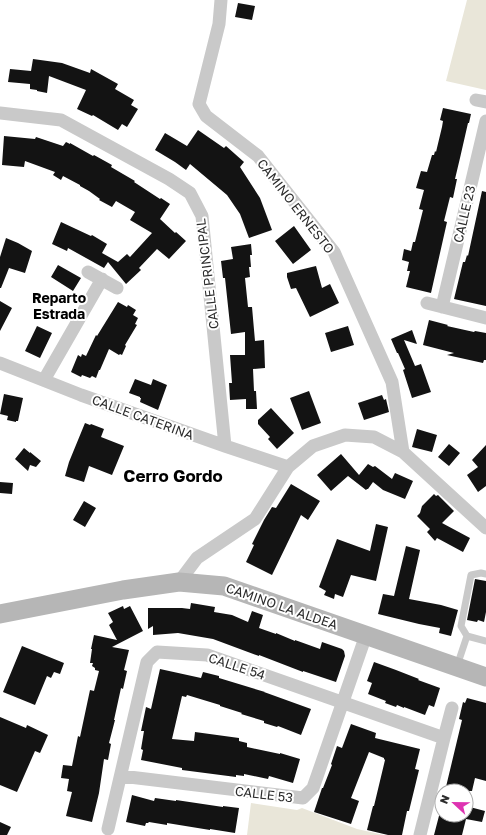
<svg xmlns="http://www.w3.org/2000/svg" width="486" height="835" font-family="'Golos Text',sans-serif">
	<style>
		.green { fill: #e9e6d9 }
		.building { fill: #131313 }
		.lines { fill: none; stroke-linecap: round; stroke-linejoin: round }
		.lane { stroke: #c9c9c9; stroke-width: 7 }
		.street { stroke: #c9c9c9; stroke-width: 13 }
		.secondary { stroke: #b6b6b6; stroke-width: 19 }
		.labels { text-anchor: middle; dominant-baseline: central; stroke-width: 4; stroke-linejoin: round; paint-order: stroke }
		.street-label { font-size: 13px; fill: #2c2c2c; stroke: #fff }
		.neighbourhood-label { font-size: 14px; font-weight: bold; fill: #000; stroke: #fff }
		.district-label { font-size: 17px; font-weight: bold; fill: #000; stroke: #fff }
	</style>
	<rect width="100%" height="100%" fill="#fff"/>
	<path class="green" d="M467 0H486V90L446 81Z
		M251 803 297 810 302 808 357 829 384 835H247Z"/>
	<path class="building" d="M238 3 255 6 252 20 235 17Z
		M33 59 62 63 90 73 91 69 118 84 115 89 134 100 131 105 138 109 127 127 122 124 118 130 93 115 92 116 77 109 86 90 49 76 47 93 37 91V90L30 89V84L8 82 10 69 31 71Z
		M443 108 471 114 469 123H468L460 158 455 179H457L453 198 450 197 444 221 447 222 431 293 406 287 410 271H407L409 262 402 260 404 249 411 251 413 242H415L423 210 419 209 424 190 416 188 421 171 427 172 432 155H434L435 151 436 152 442 127 443 121 440 120Z
		M198 130 224 148 226 146 244 162 240 167 260 198 272 230 249 238 240 214 227 195 190 164 186 170 175 162 155 150 165 133 187 146Z
		M4 136 35 139 36 137 63 146 66 142 70 144V143L93 156 94 155 112 165 111 167 135 181 134 182 160 199 161 198 170 204 160 219 175 233 176 232 186 241 169 259 157 249 139 268 141 270 126 284 108 262 104 268 68 248 67 251 52 244 61 222 91 236 92 235 107 244 102 253 118 262 127 254 130 257 152 233 130 220 135 212 116 201 112 207 99 200 100 199 89 191 80 186V185L63 176 61 180 53 175 55 172 25 161 24 167 2 165Z
		M482 191 486 192V306L454 299 463 262H465L467 255 468 256Z
		M294 226 311 250 293 264 275 241Z
		M6 238 18 243 32 251 25 273 9 268 1 288H0V257Z
		M251 244 252 255H250L251 267H249L250 277 245 278 248 307H252L255 341 264 340 265 368 253 369 254 391H256L257 409H246V399L230 400 229 383H232L230 355H245V332L231 334 225 278H223L221 261 233 259 231 247Z
		M58 265 81 278 73 291 51 277Z
		M316 266 322 288 330 284 339 303 310 317 296 288 291 289 287 277V273Z
		M0 301 12 308 0 331Z
		M118 302 127 307 128 305 136 310 133 315 138 318 135 324 137 325 125 345 126 346 122 355 120 354 119 355 109 349 100 370H99L96 378 92 376 90 378 82 375 81 377 71 372 78 355 81 357 82 354 86 356 96 335 97 336Z
		M429 320 448 325 447 326 474 332 475 331 486 333V360H484L483 363 447 355 454 353 423 345Z
		M37 326 52 333 40 358 25 351Z
		M348 326 354 345 331 352 325 333Z
		M412 330 417 344 404 340 415 366 421 364 431 392 412 398 403 370 405 369 398 353H397L391 339Z
		M135 379 151 385 153 379 167 385 158 410 140 402 141 398H140V397L129 393Z
		M309 391 321 423 302 430 290 398Z
		M4 394 23 398 18 421H16V422L7 420 8 416 0 414Z
		M382 395 384 400 386 399 389 412 364 420 358 403Z
		M271 408 294 433 277 449 268 439 270 437 258 424V420Z
		M85 423 90 425 91 424 104 429 101 437 124 446 112 475 89 466 84 482 65 476 69 462Z
		M417 429 437 435 432 452 412 447Z
		M449 444 460 453 449 466 438 457Z
		M486 445V486L478 492 467 475 478 467 472 460Z
		M24 448 30 453V452L41 461 36 467 30 465 28 471 15 459Z
		M341 454 359 475 368 464 373 467 375 466 392 479 395 473 413 481 405 499 383 490 373 482 368 489H367L366 490 348 476 331 491 317 475Z
		M0 482 13 483 12 494 0 493Z
		M291 484 320 501 308 520 301 515 272 575 246 562 254 545 252 544 264 520 272 507 276 508Z
		M434 494 436 496 438 495 454 511 442 523 470 538 463 552 437 538 435 541 427 532 430 529 417 516 420 513 422 506Z
		M84 501 96 508 85 527 73 520Z
		M376 524 388 527 376 581 351 575 343 597 335 594 334 599 324 595 326 591 319 587 337 539 370 551Z
		M406 546 420 550 409 599 441 605 458 610 451 636 439 633 440 628 419 624 378 614 383 594 394 596Z
		M475 579 486 581V612L484 622 478 620 477 622 467 620Z
		M191 603 215 607 214 612 232 615 248 622 252 611 263 615 259 628 276 634V633L295 641V640L320 649 322 642 342 649 344 651 345 656 336 682 303 671V672L259 655V656L213 639 178 633 153 635V626L148 629V608H182L190 609Z
		M123 606 124 609 130 606 143 631 112 647 129 650 124 670 127 671 123 689 121 688 114 720H115L109 743 111 744 108 760 104 759 99 793 92 822 66 816 72 792 67 791 69 779 61 778 63 765 72 766 78 736 80 737 90 690 94 691 99 671 95 670V668L92 666 93 663H90L92 649H91L94 635 117 640 109 625 113 622 108 613Z
		M22 646 64 663 60 674 54 672 51 678 47 676 35 705 3 692Z
		M374 662 396 670 419 679 418 680 440 688 434 707 429 705 425 715 404 707V708L397 705 396 707 385 703 386 701 368 694 372 683 367 681Z
		M160 669 201 678 203 672 219 676V678L265 692H264L311 709 301 735 278 726 277 727 264 723V721L241 714 242 713 220 706V705L187 695 186 697 182 696 172 739 194 741 195 732 239 738V741L247 743V747L280 754V753L300 759 293 783 269 776 268 779 244 774V776L236 775V777L182 770V768L141 760 143 750 141 749 144 731H141L146 707 151 709Z
		M467 698 486 703V781L475 778 472 791H445L462 720 459 719 463 702 465 703Z
		M0 717 26 728 27 725 48 735 40 753 35 751 17 792 0 785Z
		M351 724 376 733 375 738 420 749 415 769 419 770 409 811H407L402 835H388L367 830 373 806H374L385 760 384 759V758L369 752 351 798 359 801 351 824 314 812 322 788H323L332 765 331 764 337 746 342 748Z
		M132 795 154 801 155 798 176 801V800L223 807V806L239 808 235 833 210 829V830L167 823V825L149 822 148 823H146L145 826 126 822Z
		M466 806 485 811 482 822 466 819 462 835H434L440 812 442 813V815H466Z
		M0 822 11 827 7 835H0Z"/>
	<g class="lines">
		<path class="lane" d="M467 636 461 626 471 575 481 573 486 574
			M457 666 467 636 486 641"/>
		<path class="street" d="M221 0 219 24 199 104 206 116 258 156 334 252 392 382 403 452
			M476 100 486 102
			M0 113 61 120 169 179 190 193 202 216 225 446
			M88 272 117 288
			M427 303 486 318
			M442 307 486 121
			M0 363 81 395 225 446 288 467
			M44 380 102 279
			M179 582 197 558 255 519 288 467 313 446 345 435 374 437 403 452 486 528
			M121 776 303 798 313 788 366 635
			M108 829 147 662 157 652 207 655 444 738
			M420 835 444 738 452 708"/>
		<path class="secondary" d="M0 614 123 590 179 582 224 586 486 677"/>
	</g>
	<g class="labels">
		<g class="street-label">
			<text transform="translate(296 206) rotate(52)">CAMINO ERNESTO</text>
			<text transform="translate(464 214) rotate(-77)">CALLE 23</text>
			<text transform="translate(207 274) rotate(-97)">CALLE PRINCIPAL</text>
			<text transform="translate(143 417) rotate(20)">CALLE CATERINA</text>
			<text transform="translate(282 606) rotate(19)">CAMINO LA ALDEA</text>
			<text transform="translate(237 666) rotate(18)">CALLE 54</text>
			<text transform="translate(264 794) rotate(7)">CALLE 53</text>
		</g>
		<g class="neighbourhood-label">
			<text x="59" y="297">Reparto<tspan x="59" dy="16">Estrada</tspan></text>
		</g>
		<g class="district-label">
			<text x="173" y="475">Cerro Gordo</text>
		</g>
	</g>
	<g transform="translate(454 803) rotate(292)"><circle r="19" fill="#ffffff" stroke="#ababab"/>
	<path d="M0-3L7 15L0 10L-7 15Z" fill="#de33b1"/>
	<text y="-6" font-size="11" font-weight="bold" text-anchor="middle" fill="#2c2c2c">N</text>
	</g>
</svg>
